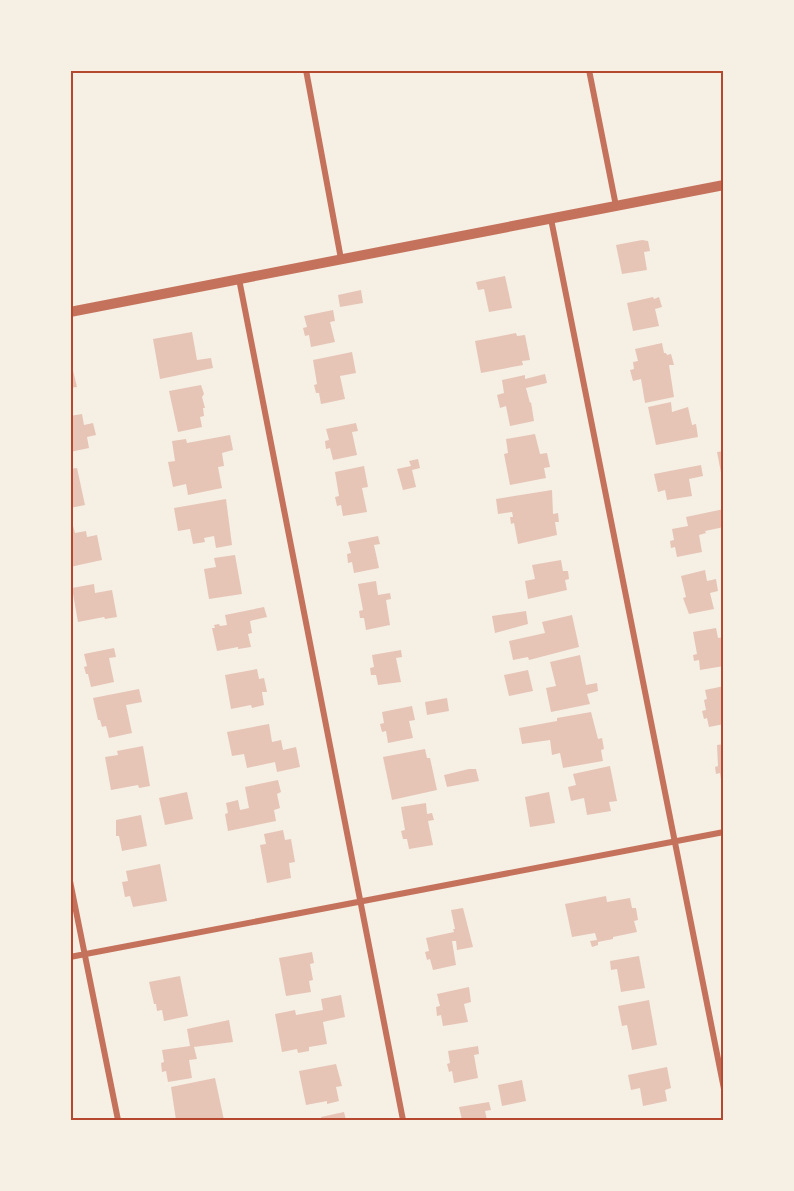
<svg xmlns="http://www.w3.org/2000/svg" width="794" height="1191" font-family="Inter,sans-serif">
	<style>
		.building { fill: #e6c5b7 }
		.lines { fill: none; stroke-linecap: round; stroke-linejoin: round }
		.minor { stroke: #c5725c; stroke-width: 6 }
		.tertiary { stroke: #c5725c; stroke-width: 10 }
		.neatline { fill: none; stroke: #b5482f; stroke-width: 2 }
	</style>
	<rect width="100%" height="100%" fill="#f6efe4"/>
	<path class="building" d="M642 240 648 241 650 251 644 252 647 270 622 274 616 245Z
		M505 276 512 308 489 312 484 289 478 290 476 282Z
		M361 290 363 303 340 307 338 295Z
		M653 297 654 299 659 297 662 307 655 309 659 326 633 331 627 303Z
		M333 310 335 321 330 322 335 342 311 347 309 335 305 336 303 328 307 327 304 316Z
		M192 332 197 360 211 358 213 368 160 379 153 339Z
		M516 333 517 336 525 335 530 360 522 361 523 365 481 373 475 341Z
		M662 343 664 353H666L667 355 671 354 674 365H669L674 397 645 403 641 379 633 381 630 370 634 369 633 362 638 361 635 349Z
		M352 352 356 373 340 376 345 399 321 404 319 393H316L314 385 317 384 313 360Z
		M70 358 77 387 70 388Z
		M545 374 547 383 526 388 530 403 531 402 534 421 510 426 506 406 500 408 497 395 504 393 502 380 525 375V379Z
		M201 385 204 394 202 397 205 408H203L204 416 200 417 202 427 178 432 169 391Z
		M671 402 672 412 688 407 692 425 696 424 698 437 656 445 648 407Z
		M82 414 84 425 93 423 96 435 87 437 89 448 70 452V416Z
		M356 423 358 431 352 432 357 455 333 460 330 448 326 449 325 441 329 440 326 429Z
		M535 434 540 454 547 453 550 467 544 468 546 478 510 485 504 454 508 453 506 439Z
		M230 435 233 450 222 453 224 466 218 467 222 488 188 495 186 484 173 487 168 462 175 461 172 441 186 439 187 443Z
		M724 451V478H722L717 452Z
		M418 459 420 468 412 470 416 487 403 490 397 469 411 466 409 461Z
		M701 465 703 476 689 479 692 496 667 500 665 490 658 492 654 474Z
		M364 466 368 487 362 488 367 512 343 516 341 505 337 506 335 497 339 496 335 472Z
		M77 468 85 505 70 508V469Z
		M552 490 553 514 558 513 559 522H555L557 535 518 544 514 523 511 524 510 517H513L512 512 498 514 496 499Z
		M226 499 232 545 216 548 214 536 204 538 205 542 193 544 190 529 178 531 174 508Z
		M724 509V527L705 531 706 533 699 535 702 552 677 557 675 547 671 548 670 541 674 540 672 529 688 526 686 517Z
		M72 522 75 533 86 531 87 537 97 535 102 560 70 567V523Z
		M378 536 380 544 374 545 379 568 354 573 352 562 348 563 347 554 351 553 348 542Z
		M235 555 242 594 209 599 204 569 216 567 214 558Z
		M561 560 563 571H568L569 579 565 580 567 590 528 599 525 581 535 579 532 565Z
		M705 570 707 581 716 579 718 591 710 593 714 609 689 614 683 598 686 597 681 576Z
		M376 581 378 595 390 593 391 599 386 600 390 625 366 630 364 618H360L359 611 363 610 358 584Z
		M94 584 95 593 112 590 117 617 105 619 104 617 78 622 72 588Z
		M264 607 267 617 250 621 252 633 248 634 251 647 238 649V647L217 651 212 628H215L214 625 219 624 220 626 227 625 225 615Z
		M526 611 528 624 495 633 492 616Z
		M572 615 579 647 529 660 528 657 513 660 509 641 545 633 542 622Z
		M716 628 718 638 724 637V648H722L724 666 700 670 699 660 694 661 693 655 697 654 693 632Z
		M114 648 116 657 109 658 114 682 91 687 88 674H86L84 667 87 666 84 654Z
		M401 650 402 657 396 658 401 682 378 685 376 675H371L370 668 374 667 372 655Z
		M580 655 586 685 597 683 598 691 587 694 590 704 551 712 546 688 556 686 550 662Z
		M257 669 259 679 264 678 267 692H262L264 705 252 708 251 705 231 709 225 675Z
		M528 670 533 691 509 696 504 675Z
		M724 686V724L709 727 707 718 704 719 702 711 706 710 704 700 707 699 705 690Z
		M139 689 142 702 126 705 132 733 109 738 106 726 102 727 100 720H98L93 698Z
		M447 698 449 711 427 715 425 702Z
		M412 706 415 720 409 721 413 738 388 743 386 731 382 732 380 724 384 723 382 712Z
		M591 712 598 739 602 738 604 749 601 750 603 761 563 768 560 753 552 755 550 740 522 744 519 728 557 721V718Z
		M269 724 272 742 281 740 283 750 296 747 300 767 277 772 275 762 247 768 244 754 232 756 227 732Z
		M724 744V786H722L720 773 716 774 715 767 718 766 717 745Z
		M143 746 150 786 139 788 138 785 111 790 105 757 118 755 117 751Z
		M425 749 427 758H430L437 790 392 800 383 757Z
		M610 766 617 801 609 802 611 811 587 815 584 798 571 801 568 787 576 785 573 774Z
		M469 769H476L479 781 447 787 444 775Z
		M278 780 281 792 277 794 280 808 274 810 276 821 228 831 225 814 228 813 226 803 238 800 240 810 249 808 245 787Z
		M187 792 193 819 165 825 159 798Z
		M549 792 555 823 530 827 525 797Z
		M426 803 427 814 432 813 434 820 428 821 433 845 409 849 407 839H403L401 831 405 830 401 807Z
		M141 815 147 846 122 851 119 836H116V820Z
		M283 830 285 840 291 839 295 862 289 863 291 878 267 883 260 845 266 844 264 834Z
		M160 864 167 901 133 907 130 896 125 897 122 882 128 881 126 871Z
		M606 896 607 902 630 898 632 908H636L638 920 634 921 637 932 613 937V939L598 942V945L592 947 590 941 597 940 595 933 572 937 565 904Z
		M463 908 473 947 457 950 456 941H452L456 965 433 970 430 959 427 960 425 952 429 951 426 938 454 932 453 929H455L451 910Z
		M312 952 314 963 310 964 313 980 309 981 311 992 286 996 279 958Z
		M639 956 645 988 621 992 617 969 611 970 610 961Z
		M180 976 188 1016 164 1021 162 1010 157 1011 156 1004H154L149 982Z
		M469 987 471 1002 464 1004 468 1022 443 1026 441 1015 437 1016 436 1007 440 1006 437 994Z
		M341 995 345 1017 323 1022 327 1044 309 1047V1051L298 1053 297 1049 282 1052 275 1014 295 1010 296 1015 323 1010 321 999Z
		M649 1000 657 1045 632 1050 627 1025 622 1026 618 1006Z
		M229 1020 233 1042 194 1047 197 1059 189 1060 192 1078 168 1082 166 1071 162 1072 161 1063 164 1062 162 1050 190 1046 187 1029Z
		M478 1046 479 1054 474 1055 478 1078 454 1083 452 1071 449 1072 447 1064 450 1063 448 1051Z
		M336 1064 342 1086 336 1087 339 1101 327 1104V1101L306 1105 299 1071Z
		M667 1067 671 1088 665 1090 667 1101 643 1106 640 1088 631 1090 628 1075Z
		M215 1078 224 1120H176L171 1087Z
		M522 1080 526 1101 502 1106 498 1085Z
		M489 1102 491 1110 485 1111 487 1120H462L459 1107Z
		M344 1112 346 1120H322L321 1117Z"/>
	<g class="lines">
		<path class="minor" d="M306 70 341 259
			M589 70 616 206
			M551 219 724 1089
			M239 279 403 1120
			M70 881 118 1120
			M70 957 724 832"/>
		<path class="tertiary" d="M70 312 724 185"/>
	</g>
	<rect width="794" height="1191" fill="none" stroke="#f6efe4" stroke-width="144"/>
	<rect x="72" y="72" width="650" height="1047" class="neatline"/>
</svg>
